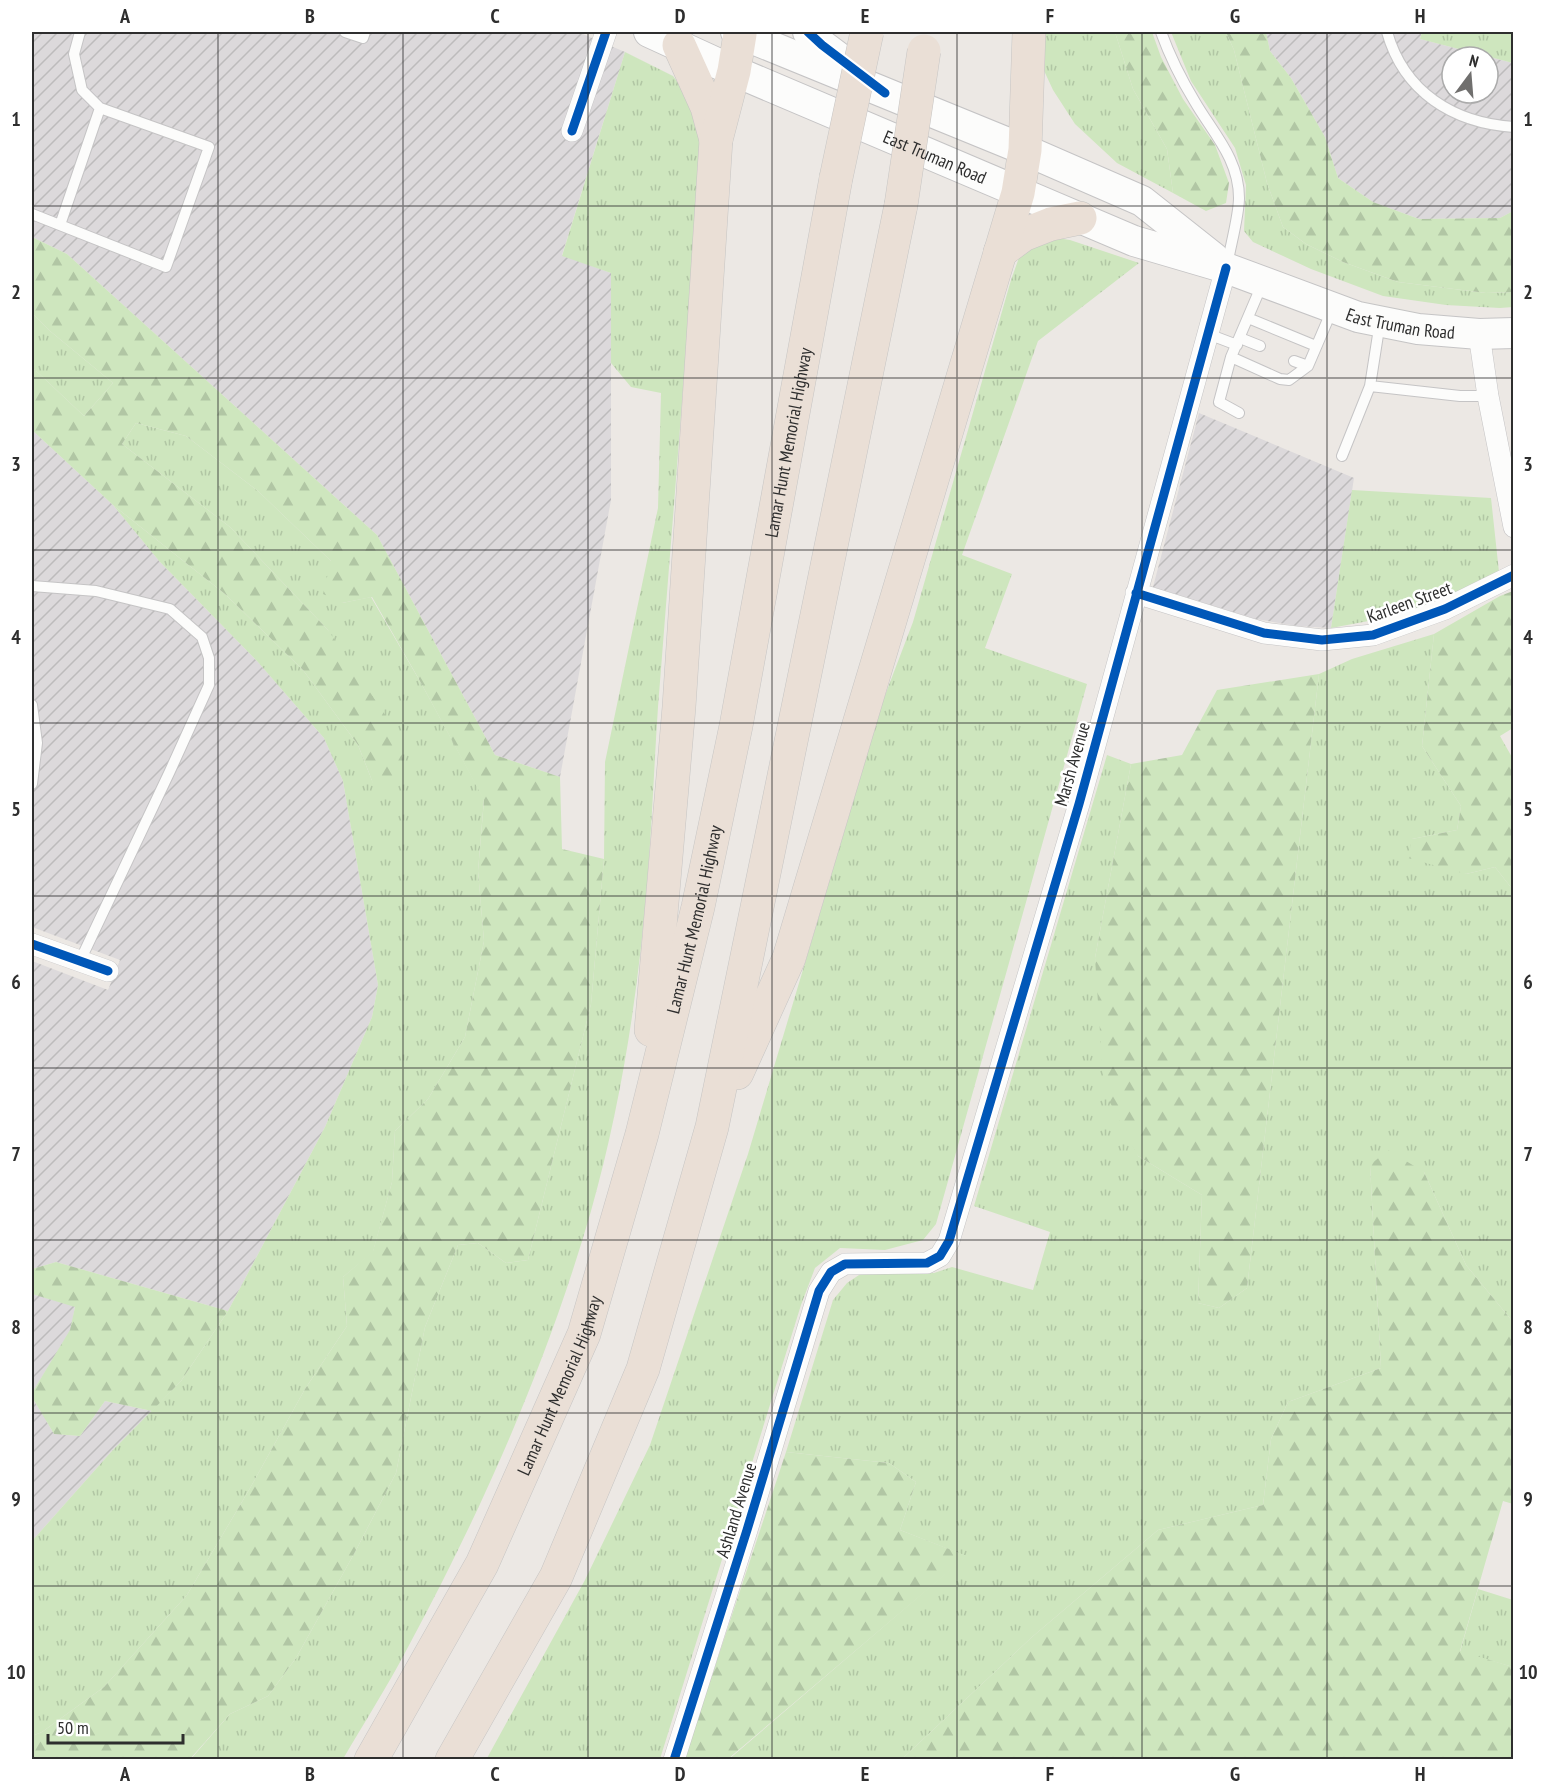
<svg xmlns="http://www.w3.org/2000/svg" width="1545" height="1791" font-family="'PT Sans Narrow',sans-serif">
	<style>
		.industrial { fill: url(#industrial-furrows); fill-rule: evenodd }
		.grass { fill: url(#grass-tufts) }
		.forest { fill: url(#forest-firs) }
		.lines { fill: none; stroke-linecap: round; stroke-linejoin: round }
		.lane-casing { stroke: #c5c4c5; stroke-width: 12 }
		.street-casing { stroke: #c5c4c5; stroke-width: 22 }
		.secondary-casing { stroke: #c5c4c5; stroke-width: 32 }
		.highway-casing { stroke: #c6c5c4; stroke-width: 34 }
		.lane { stroke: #fcfcfb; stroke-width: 10 }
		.street { stroke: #fcfcfb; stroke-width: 21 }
		.secondary { stroke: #fcfcfb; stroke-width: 30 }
		.highway { stroke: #eadfd6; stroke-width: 33 }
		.highway-bridge-casing { stroke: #c6c5c4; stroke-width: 34; stroke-linecap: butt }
		.highway-bridge { stroke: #eadfd6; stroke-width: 33 }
		.cycleway-casing { stroke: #fff; stroke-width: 13 }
		.cycleway { stroke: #0057b8; stroke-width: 9 }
		.grid { fill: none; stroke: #2e2e2e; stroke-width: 1.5; stroke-opacity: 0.55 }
		.labels { text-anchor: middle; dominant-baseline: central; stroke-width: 5; stroke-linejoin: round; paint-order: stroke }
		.street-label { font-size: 18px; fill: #2e2e2e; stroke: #fff }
		.neatline { fill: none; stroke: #2e2e2e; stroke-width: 2 }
		.grid-label { font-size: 20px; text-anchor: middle; font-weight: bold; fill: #2e2e2e }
	</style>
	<defs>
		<pattern id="industrial-furrows" width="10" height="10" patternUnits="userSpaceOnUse" patternTransform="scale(1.5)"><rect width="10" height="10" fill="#dcd9db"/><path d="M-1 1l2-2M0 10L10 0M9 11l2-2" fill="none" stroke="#bdbbbc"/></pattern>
		<pattern id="grass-tufts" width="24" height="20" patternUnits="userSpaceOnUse" patternTransform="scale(1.5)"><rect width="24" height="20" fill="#cee6be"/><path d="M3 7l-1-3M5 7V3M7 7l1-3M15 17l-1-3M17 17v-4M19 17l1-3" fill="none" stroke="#b1c6a4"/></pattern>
		<pattern id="forest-firs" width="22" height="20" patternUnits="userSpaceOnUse" patternTransform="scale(1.5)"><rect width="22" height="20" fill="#cee6be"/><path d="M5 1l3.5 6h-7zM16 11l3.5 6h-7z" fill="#b1c6a4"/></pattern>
	</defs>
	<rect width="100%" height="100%" fill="#ece8e4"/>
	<path class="industrial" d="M32 32H578L625 52 562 255 611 273V500L560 777 495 755 377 535 67 254 32 237Z
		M1266 32H1422L1420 39 1513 63V211L1500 218 1419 219 1373 202 1338 178 1325 137 1291 78 1270 51ZM1452 57H1488V93H1452Z
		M1199 413 1354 478 1331 628 1297 626 1256 619 1153 587Z
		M32 430 113 505 160 562 257 661 324 738 343 781 378 985 372 1017 325 1127 228 1311 56 1262 32 1269V961L108 990 120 960 32 927Z
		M32 1294 75 1306 71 1330 32 1393Z
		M32 1397 54 1434 80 1436 105 1401 152 1411 111 1452 32 1541Z"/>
	<path class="grass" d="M1041 32H1115L1133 89 1167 149 1173 193 1117 163 1075 124 1053 90 1040 62Z
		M1171 32H1226L1234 50 1267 183 1283 227 1306 244 1343 262 1398 282 1486 293 1513 292V307L1500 308 1446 305 1383 296 1311 269 1253 242 1244 231 1246 185 1235 148 1191 81Z
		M1422 32H1513V63L1420 39Z
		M625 52 673 76 694 103 702 130C689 322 673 515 658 707 654 766 652 826 647 885 638 994 621 1105 591 1211 547 1364 482 1510 407 1649 387 1687 364 1723 343 1759L190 1760 230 1714 268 1696 296 1658 355 1552 396 1473 425 1327 458 1245 478 1243 506 1263 528 1260 591 1004 604 859 605 762 658 508 661 393 631 387 611 363V273L562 256Z
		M1050 237 1070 240 1139 263 1038 341 962 555 1012 574 985 648 1087 684 936 1224 923 1240 885 1250 840 1248 815 1268 801 1305 660 1759 486 1760 585 1580 650 1445 748 1154 884 698 913 622 1011 280 1021 252Z
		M32 313 50 331 113 383 84 416 32 367Z
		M136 423 186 436 258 491 331 561 342 603 371 597 421 683 484 799 478 871 484 941 465 1037 428 1099 395 1131 392 1182 373 1252 343 1277 347 1326 305 1389 249 1490 187 1595 104 1687 42 1732 32 1736V1541L111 1452 181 1381 228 1311 325 1127 372 1017 378 985 343 781 324 738 257 661 160 562 113 505 225 594 303 670 358 745 373 783 328 630 230 527 122 444Z
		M1352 490 1491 498 1499 572 1437 602 1390 617 1331 628Z
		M1434 634 1422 746 1461 806 1457 830 1412 839 1466 874 1495 867 1513 890V1322L1466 1265 1424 1172 1370 1165 1381 1368 1288 1402 1271 1439 1263 1505 1158 1530 1032 1637 902 1759 728 1760 966 1556 900 1530 916 1482 889 1463 786 1452 833 1300 847 1283 862 1273H934L952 1267 1033 1290 1050 1232 974 1206 1107 755 1131 764 1095 958 1138 1156 1202 1195 1198 1303 1219 1308 1247 1288 1319 674 1352 659Z
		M1478 1589 1513 1600V1667L1460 1652Z"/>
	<path class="forest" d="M1115 32H1152L1161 57 1183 99 1215 145 1229 183 1226 203 1206 211 1173 193 1167 149 1133 89Z
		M1226 32H1266L1270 51 1291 78 1325 137 1338 178 1373 202 1419 219 1500 218 1513 211V292L1486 293 1398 282 1343 262 1306 244 1283 227 1267 183 1234 50Z
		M32 237 67 254 377 535 495 755 560 777 562 849 604 859 591 1004 528 1260 506 1263 478 1243 458 1245 425 1327 396 1473 355 1552 296 1658 268 1696 230 1714 190 1759H32V1736L42 1732 104 1687 187 1595 249 1490 305 1389 347 1326 343 1277 373 1251 392 1182 395 1131 428 1099 465 1037 484 941 478 871 484 800 421 683 372 597 342 603 323 594 331 561 258 491 186 436 136 423 122 444 230 527 328 630 392 725 407 772 393 788 373 783 358 745 303 670 225 594 113 505 32 430V367L84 416 113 383 50 331 32 313Z
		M1513 591V728L1500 736 1513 759V890L1495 867 1466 874 1408 858 1412 839 1457 830 1461 806 1422 746 1434 634 1500 596Z
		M1319 674 1247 1288 1219 1308 1198 1303 1202 1195 1138 1156 1104 1091 1095 958 1131 764 1182 755 1217 690Z
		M1388 1150 1424 1172 1466 1265 1513 1322V1504L1503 1501 1460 1651 1513 1667V1759H902L1032 1637 1158 1530 1263 1505 1271 1439 1288 1402 1381 1368 1370 1165Z
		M56 1262 228 1311 181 1381 152 1411 105 1401 80 1436 54 1434 32 1397V1393L70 1330 75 1307 32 1294V1269Z
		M786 1452 889 1463 916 1482 900 1530 967 1556 728 1759 684 1760Z"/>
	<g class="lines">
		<defs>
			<path id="lane" d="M345 32 363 38 365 32
				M1161 32C1170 57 1181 79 1195 102 1213 133 1239 159 1239 198 1239 216 1230 247 1227 266
				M1387 32C1404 92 1453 123 1514 127
				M32 214 166 267 209 147 100 108 82 90 74 54 80 32
				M60 225 100 108
				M1248 318 1316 346
				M1208 334 1237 345
				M1240 338 1260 346
				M1231 357 1280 379 1289 380 1308 366 1332 310
				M1294 361 1308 366
				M1370 386 1460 396H1488
				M1239 413 1219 402 1231 357 1263 282
				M1342 456 1370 386 1380 322
				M32 586 96 591 170 609 202 637 209 658V685L170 771 80 961
				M32 705 37 743 32 784"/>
			<path id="street" d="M572 131 606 32
				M1479 334 1488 396 1514 527
				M1136 593 1264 633 1322 640 1373 635 1445 609 1514 575
				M32 944 108 971
				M674 1760 747 1530 819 1291 831 1272 845 1264 927 1263 940 1256 949 1241 1079 804 1226 268"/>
			<g id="secondary">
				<path id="s1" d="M649 32 734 71 1134 241 1226 268 1358 317 1418 329 1479 334 1514 333"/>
				<path d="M736 32 1025 150 1142 201 1214 258"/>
				<path d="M808 32 822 45 854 69"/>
			</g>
			<g id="highway">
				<path d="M679 45 707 107 716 140"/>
				<path d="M1000 252 1023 235 1051 224 1080 218"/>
				<path d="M651 1030 679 707 716 140 734 71 740 34"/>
				<path d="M737 1073 789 958 1018 193 1025 150 1029 32"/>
				<path id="s2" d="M371 1760 482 1564 584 1334 642 1134 698 907 736 726 836 178"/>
				<path d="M452 1760 556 1577 643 1369 712 1127 901 205"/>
			</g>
		</defs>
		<use href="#lane" class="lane-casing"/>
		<use href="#street" class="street-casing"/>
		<use href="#secondary" class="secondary-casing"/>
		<use href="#highway" class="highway-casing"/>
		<use href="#lane" class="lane"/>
		<use href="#street" class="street"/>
		<use href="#secondary" class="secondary"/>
		<use href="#highway" class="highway"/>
		<defs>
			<path id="highway-bridge" d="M836 178 867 32
				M901 205 924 51"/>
		</defs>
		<use href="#highway-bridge" class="highway-bridge-casing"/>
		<use href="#highway-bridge" class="highway-bridge"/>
		<defs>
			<path id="cycleway" d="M808 32 822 45 885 93
				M572 131 606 32
				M1136 593 1264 633 1322 640 1373 635 1445 609 1514 575
				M32 944 108 971
				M674 1760 747 1530 819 1291 831 1272 845 1264 927 1263 940 1256 949 1241 1079 804 1226 268"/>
		</defs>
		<use href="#cycleway" class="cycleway-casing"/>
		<use href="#cycleway" class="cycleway"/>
	</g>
	<path class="grid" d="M218 32V1760M403 32V1760M588 32V1760M772 32V1760M957 32V1760M1142 32V1760M1327 32V1760M32 206H1514M32 378H1514M32 550H1514M32 723H1514M32 896H1514M32 1068H1514M32 1240H1514M32 1413H1514M32 1586H1514"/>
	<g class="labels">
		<g class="street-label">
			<text stroke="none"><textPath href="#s1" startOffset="312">East Truman Road</textPath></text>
			<text stroke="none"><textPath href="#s1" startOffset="808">East Truman Road</textPath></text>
			<text stroke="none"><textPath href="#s2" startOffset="1392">Lamar Hunt Memorial Highway</textPath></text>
			<text transform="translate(1409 602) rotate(-20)">Karleen Street</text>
			<text transform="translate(1072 764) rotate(-74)">Marsh Avenue</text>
			<text stroke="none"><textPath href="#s2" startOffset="906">Lamar Hunt Memorial Highway</textPath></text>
			<text stroke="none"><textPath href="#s2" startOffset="420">Lamar Hunt Memorial Highway</textPath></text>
			<text transform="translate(736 1510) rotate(-73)">Ashland Avenue</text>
		</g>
	</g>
	<rect width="1545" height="1791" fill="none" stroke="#ffffff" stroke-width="66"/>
	<g transform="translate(1470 75) rotate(16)"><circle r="28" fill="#ffffff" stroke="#ababab" stroke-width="1.5"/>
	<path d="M0-4.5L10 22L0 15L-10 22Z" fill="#706f6e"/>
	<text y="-9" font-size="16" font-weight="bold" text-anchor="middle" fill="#2e2e2e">N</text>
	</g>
	<path d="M48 1734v9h135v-9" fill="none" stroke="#2e2e2e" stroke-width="3"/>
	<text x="57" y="1734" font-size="18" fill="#2e2e2e" stroke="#ffffff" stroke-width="4.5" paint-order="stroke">50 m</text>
	<rect x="33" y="33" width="1479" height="1725" class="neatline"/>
	<g class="grid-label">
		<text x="125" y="23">A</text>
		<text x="310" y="23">B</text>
		<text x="495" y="23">C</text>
		<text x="680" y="23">D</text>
		<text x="865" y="23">E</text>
		<text x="1050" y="23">F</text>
		<text x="1235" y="23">G</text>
		<text x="1420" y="23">H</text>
		<text x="16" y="126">1</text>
		<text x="1528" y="126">1</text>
		<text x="16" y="299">2</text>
		<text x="1528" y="299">2</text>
		<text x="16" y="471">3</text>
		<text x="1528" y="471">3</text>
		<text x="16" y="644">4</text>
		<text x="1528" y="644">4</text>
		<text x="16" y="816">5</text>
		<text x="1528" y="816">5</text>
		<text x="16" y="989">6</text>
		<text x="1528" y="989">6</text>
		<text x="16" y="1161">7</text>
		<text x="1528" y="1161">7</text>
		<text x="16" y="1334">8</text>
		<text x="1528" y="1334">8</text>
		<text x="16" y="1506">9</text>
		<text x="1528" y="1506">9</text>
		<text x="16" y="1679">10</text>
		<text x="1528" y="1679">10</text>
		<text x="125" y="1781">A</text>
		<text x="310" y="1781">B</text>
		<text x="495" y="1781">C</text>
		<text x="680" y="1781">D</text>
		<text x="865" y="1781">E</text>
		<text x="1050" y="1781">F</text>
		<text x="1235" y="1781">G</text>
		<text x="1420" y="1781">H</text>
	</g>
</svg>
